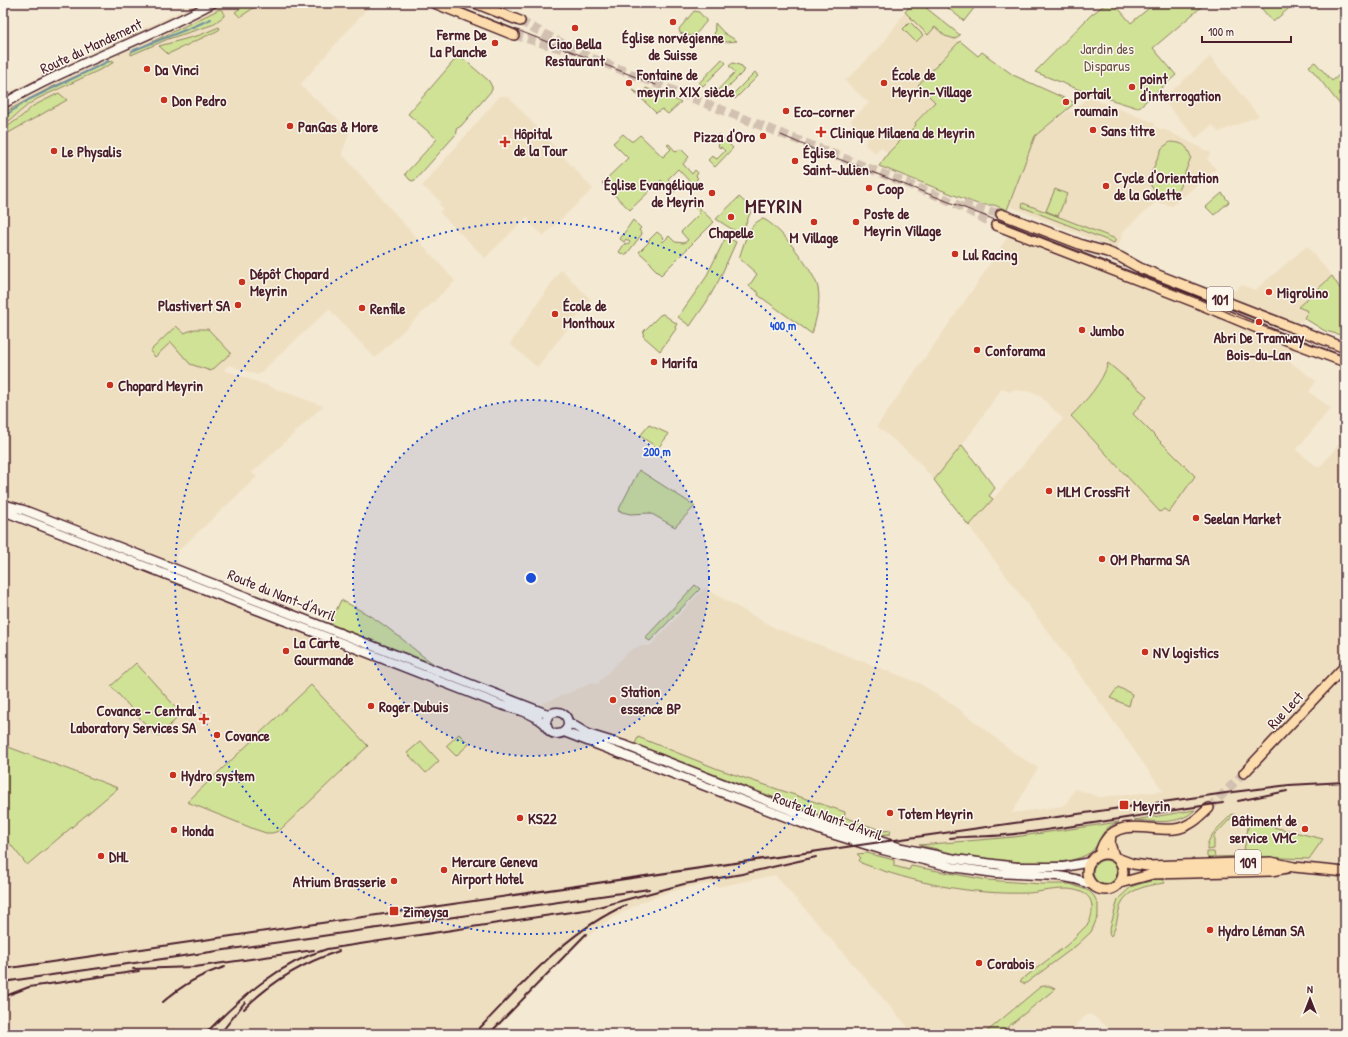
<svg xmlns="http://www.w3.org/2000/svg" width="1348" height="1037" font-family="'Patrick Hand',sans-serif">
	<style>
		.built { fill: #efdfc1; fill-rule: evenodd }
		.green { fill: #d0e296; stroke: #8d8060 }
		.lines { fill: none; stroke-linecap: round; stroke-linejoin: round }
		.stream { stroke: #728f9f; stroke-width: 2 }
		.primary-tunnel { stroke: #d2c1b1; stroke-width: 9; stroke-dasharray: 9 4.5; stroke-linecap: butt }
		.secondary-casing { stroke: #4a1f2b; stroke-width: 11 }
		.primary-casing { stroke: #4a1f2b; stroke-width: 12 }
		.secondary { stroke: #fbf7ec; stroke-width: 8 }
		.primary { stroke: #fcdcac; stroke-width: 9 }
		.tram { stroke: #4a1f2b; stroke-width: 1 }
		.rail { stroke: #4a1f2b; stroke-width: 2 }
		.ring { fill: none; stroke: #1d4ed8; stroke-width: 2; stroke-dasharray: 2 4 }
		.poi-dot { fill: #c8321e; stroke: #fbf7ec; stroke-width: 1.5 }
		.labels { text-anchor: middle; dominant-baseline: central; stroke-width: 3; stroke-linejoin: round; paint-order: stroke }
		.shield { fill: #fbf7ec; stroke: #7f6065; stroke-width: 1 }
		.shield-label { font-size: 14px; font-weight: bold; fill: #4a1f2b }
		.poi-label { font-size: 15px; font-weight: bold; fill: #4a1f2b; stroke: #fbf7ec; text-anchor: start }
		.street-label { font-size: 15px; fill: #4a1f2b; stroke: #fbf7ec }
		.park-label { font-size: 15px; fill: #6c5046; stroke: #fbf7ec }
		.district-label { font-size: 19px; font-weight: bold; letter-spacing: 1px; fill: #4a1f2b; stroke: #fbf7ec }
		.centre { fill: #1d4ed8; stroke: #fbf7ec; stroke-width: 2 }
		.ring-label { font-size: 12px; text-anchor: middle; font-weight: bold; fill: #1d4ed8; stroke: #fbf7ec; stroke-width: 3; stroke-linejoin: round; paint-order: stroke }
	</style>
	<rect width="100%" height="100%" fill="#f4e9d3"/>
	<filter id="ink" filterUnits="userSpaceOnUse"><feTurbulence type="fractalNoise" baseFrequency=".025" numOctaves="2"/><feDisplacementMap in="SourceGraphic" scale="8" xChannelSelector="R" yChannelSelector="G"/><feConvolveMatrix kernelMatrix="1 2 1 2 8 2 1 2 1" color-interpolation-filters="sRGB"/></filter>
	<g filter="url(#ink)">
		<path class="built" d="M198 3H372L300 85 350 130 342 154 455 281 375 358 329 309 258 375 229 365 224 370 323 406 252 473 257 477 179 550 176 557 178 563 181 566 539 705 592 683 597 684 629 651 639 646H650L704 588 775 628 919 683 955 706 1017 755 1038 768 1012 813 1062 806 1067 802 1075 789 1100 797 1163 791 1090 688 969 526 1063 419 1039 395 1032 392 1013 390 1009 392 1002 388 966 440 934 480 913 456 877 426 974 288 1010 233 1146 287 1296 348 1289 361 1316 381 1309 392 1331 408 1296 450 1319 468 1345 437V477L1336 487 1345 495V1034H1117L1090 1014 1083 1018 1070 1034H914L775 875 718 887 710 884 684 888 658 896 640 903 616 916 597 929 575 947 492 1034H3V95ZM1108 364 1146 396 1133 414 1195 476 1171 510 1168 512 1164 509 1160 512 1071 417 1092 393 1106 369Z
			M905 12 928 34 935 27 945 36 960 41 919 85 935 102 915 122 917 124 887 153 881 147 875 153 865 145 867 137 850 121 869 103 845 81 882 45Z
			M1210 57 1259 116 1219 132 1212 125 1196 138 1162 99Z
			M500 96H505L509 97 593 189 543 236 529 222 528 216 485 258 439 212 443 209 439 204 441 202 422 186Z
			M1088 97 1155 123 1154 127 1168 131 1211 153 1207 159 1216 169 1172 206 1156 202 1124 230 1117 250 1009 206 1035 136 1068 111 1072 112Z
			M1307 246 1332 276 1298 307 1308 311 1302 321 1297 323 1222 294 1236 290 1241 285 1255 290Z
			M561 269 591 300 537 367 510 344Z"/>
		<path class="green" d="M247 3H261L240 17 235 12Z
			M920 3 960 35 955 39 945 36 935 27 928 35 905 12 912 4Z
			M942 3H978L964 21Z
			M1107 3H1114L1131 23 1155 3H1206L1153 48 1176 75 1138 108 1080 90 1035 72 1091 15Z
			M1257 3H1295L1273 22Z
			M220 9 224 12V16L212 25 168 39 131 55V52L133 51Z
			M694 11 699 12 706 20V22C695 34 697 39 680 33L679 29Z
			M910 22 923 35 916 42 903 29Z
			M715 23 724 33 737 41 715 43 714 41Z
			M219 27 220 29 217 31 168 54 159 46 200 35Z
			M960 41 978 56 982 52 1013 75 1075 103 1035 136 1007 210 994 205H980L879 166 889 152 916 125 915 123 935 102 918 85Z
			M459 55 489 81 492 87V90L461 126 456 129 457 133 416 179 413 181 410 180 405 174 437 139 408 114Z
			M722 59 726 63 703 86 699 83Z
			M114 61V62L106 67 37 99C24 106 15 118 3 125V113L48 89 107 62Z
			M1315 62 1332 81 1345 70V103L1341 106 1309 66Z
			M733 63 742 66V68L745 70 718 97H714L712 96 735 72 729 66Z
			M755 72 758 76 735 99 732 95Z
			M646 88 681 102 668 114 662 109 656 113 633 90 642 95Z
			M59 93 67 100 3 136V130L22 116 33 106Z
			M623 134 631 141H633L640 135 663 157 671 149 667 145 669 144 676 152 681 149 689 157 683 164 692 174 695 170 698 173 696 176 698 178 692 184 678 169 668 179 677 189 674 192 661 180 630 210 602 183 628 158 613 143Z
			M719 134 733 148 715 167 708 160 712 156 717 159 725 151 721 147 720 148 718 146 719 145 713 139Z
			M1170 142C1183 143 1186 144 1191 157L1180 186 1177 192 1166 196 1157 193 1151 186 1150 176 1162 148Z
			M1055 189 1067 194 1058 216 1046 211Z
			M1222 193 1229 202 1214 215 1206 207Z
			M739 197 748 205 751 211 741 235 716 219Z
			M1023 203 1116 239 1114 243 1022 207Z
			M695 204 714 222 661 275 652 266 651 263 639 252 649 242 648 241 657 232 664 238 662 240 663 242 669 236 675 242 684 243 688 240 681 232 700 213 693 206Z
			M763 219C778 224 815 272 818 288 821 303 816 319 812 334L758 295 759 293 749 286 757 274 739 258C744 245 748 223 763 219Z
			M633 220 641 228 639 230 642 234 626 255 623 253 622 254 619 252 625 243 628 245 630 242 626 239 624 242 620 239Z
			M726 237 736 242 719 280 706 303 690 326 678 317 705 279Z
			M1332 276 1345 296V336L1325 331 1304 318 1308 311 1298 307Z
			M663 314 677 324 675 327 676 329 660 351 643 336 644 331 660 315Z
			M176 326 184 333 195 329H208L231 353 211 371 190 364 171 342 155 357 150 351Z
			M1108 363 1147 396 1133 414 1195 476 1171 510 1168 512 1164 509 1160 512 1071 416C1085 402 1103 382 1108 363Z
			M649 425 669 434 658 448 640 436Z
			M962 445 995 488 989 496 993 499 969 526 934 480Z
			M639 470 695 506 675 527 650 513 630 514 618 511Z
			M695 585 700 589 650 641 645 638Z
			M341 600C358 609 374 617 389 629 405 640 418 654 434 664L330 624Z
			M136 663 182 714 157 737 111 686Z
			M311 685 368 746 279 831 272 833H266L254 829 187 802Z
			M1118 687 1132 694 1129 706 1110 698Z
			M459 734 469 744 456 756 446 746Z
			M638 737 718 769 845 812 844 817 883 831 891 830 890 834 878 835 817 814 635 744Z
			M421 741 439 761 426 773 407 753Z
			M3 745 118 788 27 865 3 835Z
			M1195 810C1178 826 1155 821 1134 820Z
			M1232 814 1261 824 1323 839 1309 859 1258 857 1209 858 1207 857V852H1214L1215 857 1243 856 1249 822 1232 817 1214 836V849L1207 850C1206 836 1223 824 1232 814Z
			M1119 822C1095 830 1104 846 1086 855 1054 872 974 857 938 851L937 849 919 845 1014 837Z
			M867 853 894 860V866L909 870 911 866 987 880 1041 884H1070L1089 891 1094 896 1098 904V916L1091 932 1077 945 1025 984 1020 981 1067 945 1088 924C1093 916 1095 900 1085 894 1069 884 1045 892 1028 893 971 895 914 883 861 863L859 860 861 858 857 854Z
			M1093 872a12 12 0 1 1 24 0a12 12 0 1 1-24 0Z
			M1158 879 1163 880 1165 883C1149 885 1125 889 1120 907 1117 917 1117 927 1111 936H1110L1109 932 1118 899 1131 887 1136 885Z
			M1044 986H1049L1055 989 999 1034H984L1040 987Z"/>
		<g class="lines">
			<path class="stream" d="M132 51C158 40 185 31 211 19
				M3 117 28 100 109 61"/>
			<path class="primary-tunnel" d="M520 21 584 55 946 199 996 225
				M514 35 570 51
				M963 204 1001 214
				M1209 808 1244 773"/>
			<defs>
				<path id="secondary" d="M3 104C70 65 145 40 213 3
					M3 504 24 510 550 715
					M3 511 501 705C518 710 534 713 547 726
					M546 723a11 11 0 1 1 22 0a11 11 0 1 1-22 0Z
					M568 722 588 734 627 746 829 825 902 848 955 859 1017 867H1064L1090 862
					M564 732 825 832 883 850 952 867 995 873 1059 876 1075 879 1093 885"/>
				<path id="primary" d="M434 3 514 35
					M475 3 520 21
					M1001 214 1082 245 1107 252 1120 257 1140 268 1345 348
					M996 225 1197 303 1281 338 1345 362
					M1244 773 1345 666
					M1111 834 1110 844 1114 856
					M1087 872a18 18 0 1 1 36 0a18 18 0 1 1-36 0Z
					M1099 855C1101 850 1102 845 1105 841 1120 817 1152 832 1175 829 1189 827 1199 818 1209 808
					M1117 858 1133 864 1148 866 1271 862 1294 867 1345 872
					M1120 883 1153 874 1271 871 1287 868"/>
			</defs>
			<use href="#secondary" class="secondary-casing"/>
			<use href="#primary" class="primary-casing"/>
			<use href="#secondary" class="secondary"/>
			<use href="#primary" class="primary"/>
			<path class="tram" d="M454 5 656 85
				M781 135 813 149 1198 299 1231 314 1285 335 1345 357
				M1221 304 1297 335"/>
			<path class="rail" d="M1238 801 1287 791
				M950 838C968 836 987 837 1005 835 1078 827 1150 813 1223 803
				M3 969 839 848 1233 792 1289 785 1345 782
				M133 969 195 967 314 950
				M3 982 649 889
				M3 997 29 987 139 971
				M163 1002C182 985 201 974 225 967
				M244 1009C271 982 302 963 339 951
				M205 1034C240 998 279 963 327 949L591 909 684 884 742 874 816 857
				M220 1034 245 1002
				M474 1034C520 987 565 932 626 905
				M489 1034 586 934"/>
		</g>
	</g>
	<circle cx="531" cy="578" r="178" fill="#1d4ed8" fill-opacity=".12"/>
	<g class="ring">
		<circle cx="531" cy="578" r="178"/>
		<circle cx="531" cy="578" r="356"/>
	</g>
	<g class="poi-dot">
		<circle cx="673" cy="22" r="4"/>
		<circle cx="575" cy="28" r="4"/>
		<circle cx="495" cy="43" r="4"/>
		<circle cx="147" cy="69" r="4"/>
		<circle cx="629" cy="83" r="4"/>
		<circle cx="884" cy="83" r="4"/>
		<circle cx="1132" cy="87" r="4"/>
		<circle cx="164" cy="100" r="4"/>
		<circle cx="1066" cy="102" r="4"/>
		<circle cx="786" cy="111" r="4"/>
		<circle cx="290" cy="126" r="4"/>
		<circle cx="1093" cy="130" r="4"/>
		<path d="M819 126h4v4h4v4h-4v4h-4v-4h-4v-4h4z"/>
		<circle cx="763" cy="136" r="4"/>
		<path d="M503 136h4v4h4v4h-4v4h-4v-4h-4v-4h4z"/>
		<circle cx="54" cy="151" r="4"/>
		<circle cx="795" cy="161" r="4"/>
		<circle cx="1106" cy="186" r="4"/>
		<circle cx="869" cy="188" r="4"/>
		<circle cx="712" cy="193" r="4"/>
		<circle cx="731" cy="217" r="4"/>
		<circle cx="814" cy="222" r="4"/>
		<circle cx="856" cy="222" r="4"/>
		<circle cx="955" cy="254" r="4"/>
		<circle cx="242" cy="282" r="4"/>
		<circle cx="1269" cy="292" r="4"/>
		<circle cx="238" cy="305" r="4"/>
		<circle cx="362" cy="308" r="4"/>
		<circle cx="555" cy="314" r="4"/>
		<circle cx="1259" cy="322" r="4"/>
		<circle cx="1082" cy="330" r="4"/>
		<circle cx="977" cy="350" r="4"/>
		<circle cx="654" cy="362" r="4"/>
		<circle cx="110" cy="385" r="4"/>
		<circle cx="1049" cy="491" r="4"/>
		<circle cx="1196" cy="518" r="4"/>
		<circle cx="1102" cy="559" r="4"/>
		<circle cx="286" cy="651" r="4"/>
		<circle cx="1145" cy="652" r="4"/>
		<circle cx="613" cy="700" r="4"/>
		<circle cx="371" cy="706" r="4"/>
		<path d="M202 713h4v4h4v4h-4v4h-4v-4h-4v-4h4z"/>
		<circle cx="217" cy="735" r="4"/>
		<circle cx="173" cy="775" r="4"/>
		<rect x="1119" y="800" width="10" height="10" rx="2"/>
		<circle cx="890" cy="813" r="4"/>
		<circle cx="520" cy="818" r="4"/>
		<circle cx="1305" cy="829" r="4"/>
		<circle cx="174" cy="830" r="4"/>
		<circle cx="101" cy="856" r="4"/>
		<circle cx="444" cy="870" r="4"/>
		<circle cx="394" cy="881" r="4"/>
		<rect x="389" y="906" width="10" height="10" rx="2"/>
		<circle cx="1210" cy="930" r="4"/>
		<circle cx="979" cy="963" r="4"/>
	</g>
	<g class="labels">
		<g class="shield">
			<rect x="1207" y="287" width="26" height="24" rx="3"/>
			<rect x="1235" y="850" width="26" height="24" rx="3"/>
		</g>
		<g class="shield-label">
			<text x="1220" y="299">101</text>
			<text x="1248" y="862">109</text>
		</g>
		<g class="poi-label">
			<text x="487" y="34" text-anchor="end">Ferme De<tspan x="487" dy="17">La Planche</tspan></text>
			<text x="673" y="37" text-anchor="middle">Église norvégienne<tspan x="673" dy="17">de Suisse</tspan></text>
			<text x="575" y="43" text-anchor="middle">Ciao Bella<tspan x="575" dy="17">Restaurant</tspan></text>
			<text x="155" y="69">Da Vinci</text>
			<text x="637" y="74">Fontaine de<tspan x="637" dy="17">meyrin XIX siècle</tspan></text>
			<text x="892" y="74">École de<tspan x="892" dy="17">Meyrin-Village</tspan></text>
			<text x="1140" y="78">point<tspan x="1140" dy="17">d'interrogation</tspan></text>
			<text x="1074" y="93">portail<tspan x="1074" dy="17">roumain</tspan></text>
			<text x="172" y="100">Don Pedro</text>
			<text x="794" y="111">Eco-corner</text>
			<text x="298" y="126">PanGas &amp; More</text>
			<text x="1101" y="130">Sans titre</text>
			<text x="830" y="132">Clinique Milaena de Meyrin</text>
			<text x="514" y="133">Hôpital<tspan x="514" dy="17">de la Tour</tspan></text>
			<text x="755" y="136" text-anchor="end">Pizza d'Oro</text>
			<text x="62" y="151">Le Physalis</text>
			<text x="803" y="152">Église<tspan x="803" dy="17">Saint-Julien</tspan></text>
			<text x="1114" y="177">Cycle d'Orientation<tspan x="1114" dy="17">de la Golette</tspan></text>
			<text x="704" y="184" text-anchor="end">Église Evangélique<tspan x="704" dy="17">de Meyrin</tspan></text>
			<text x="877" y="188">Coop</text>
			<text x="864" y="213">Poste de<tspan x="864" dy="17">Meyrin Village</tspan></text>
			<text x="731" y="232" text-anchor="middle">Chapelle</text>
			<text x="814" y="237" text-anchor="middle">M Village</text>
			<text x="963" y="254">Lul Racing</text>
			<text x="250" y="273">Dépôt Chopard<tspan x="250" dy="17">Meyrin</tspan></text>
			<text x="1277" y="292">Migrolino</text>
			<text x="230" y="305" text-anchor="end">Plastivert SA</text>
			<text x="563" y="305">École de<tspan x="563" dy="17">Monthoux</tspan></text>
			<text x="370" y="308">Renfile</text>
			<text x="1090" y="330">Jumbo</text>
			<text x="1259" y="337" text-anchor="middle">Abri De Tramway<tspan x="1259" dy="17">Bois-du-Lan</tspan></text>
			<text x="985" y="350">Conforama</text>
			<text x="662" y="362">Marifa</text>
			<text x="118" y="385">Chopard Meyrin</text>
			<text x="1057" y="491">MLM CrossFit</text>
			<text x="1204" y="518">Seelan Market</text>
			<text x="1110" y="559">OM Pharma SA</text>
			<text x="294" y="642">La Carte<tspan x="294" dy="17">Gourmande</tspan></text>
			<text x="1153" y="652">NV logistics</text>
			<text x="621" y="691">Station<tspan x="621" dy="17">essence BP</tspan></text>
			<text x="379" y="706">Roger Dubuis</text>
			<text x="196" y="710" text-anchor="end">Covance - Central<tspan x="196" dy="17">Laboratory Services SA</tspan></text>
			<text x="225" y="735">Covance</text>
			<text x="181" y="775">Hydro system</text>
			<text x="1133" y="805">Meyrin</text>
			<text x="898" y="813">Totem Meyrin</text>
			<text x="528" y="818">KS22</text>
			<text x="1297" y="820" text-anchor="end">Bâtiment de<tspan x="1297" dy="17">service VMC</tspan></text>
			<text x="182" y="830">Honda</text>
			<text x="109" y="856">DHL</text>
			<text x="452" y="861">Mercure Geneva<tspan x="452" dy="17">Airport Hotel</tspan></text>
			<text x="386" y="881" text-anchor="end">Atrium Brasserie</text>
			<text x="403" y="911">Zimeysa</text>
			<text x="1218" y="930">Hydro Léman SA</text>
			<text x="987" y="963">Corabois</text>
		</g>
		<g class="street-label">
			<text transform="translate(91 46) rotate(-25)">Route du Mandement</text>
			<text transform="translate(282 595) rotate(22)">Route du Nant-d'Avril</text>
			<text transform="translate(1285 710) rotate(-47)">Rue Lect</text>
			<text transform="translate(828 816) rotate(20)">Route du Nant-d'Avril</text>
		</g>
		<g class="park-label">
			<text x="1107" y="48">Jardin des<tspan x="1107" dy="17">Disparus</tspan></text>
		</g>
		<g class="district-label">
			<text x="774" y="206">MEYRIN</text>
		</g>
	</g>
	<circle cx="531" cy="578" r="6" class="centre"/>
	<g class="ring-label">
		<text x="783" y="330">400 m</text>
		<text x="657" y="456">200 m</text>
	</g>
	<rect width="1348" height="1037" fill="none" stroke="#fbf7ec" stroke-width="16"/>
	<rect x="8" y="8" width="1332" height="1021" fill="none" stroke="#4a1f2b" stroke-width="1.5" filter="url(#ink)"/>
	<g transform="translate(1310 999)" stroke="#fbf7ec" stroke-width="3" paint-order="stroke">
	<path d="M0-3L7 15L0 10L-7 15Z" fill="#4a1f2b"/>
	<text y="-6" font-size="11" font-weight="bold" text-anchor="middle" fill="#4a1f2b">N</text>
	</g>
	<path d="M1202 36v6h89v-6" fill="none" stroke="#4a1f2b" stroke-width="2"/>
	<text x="1208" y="36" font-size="12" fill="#4a1f2b" stroke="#fbf7ec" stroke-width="3" paint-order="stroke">100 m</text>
</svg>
